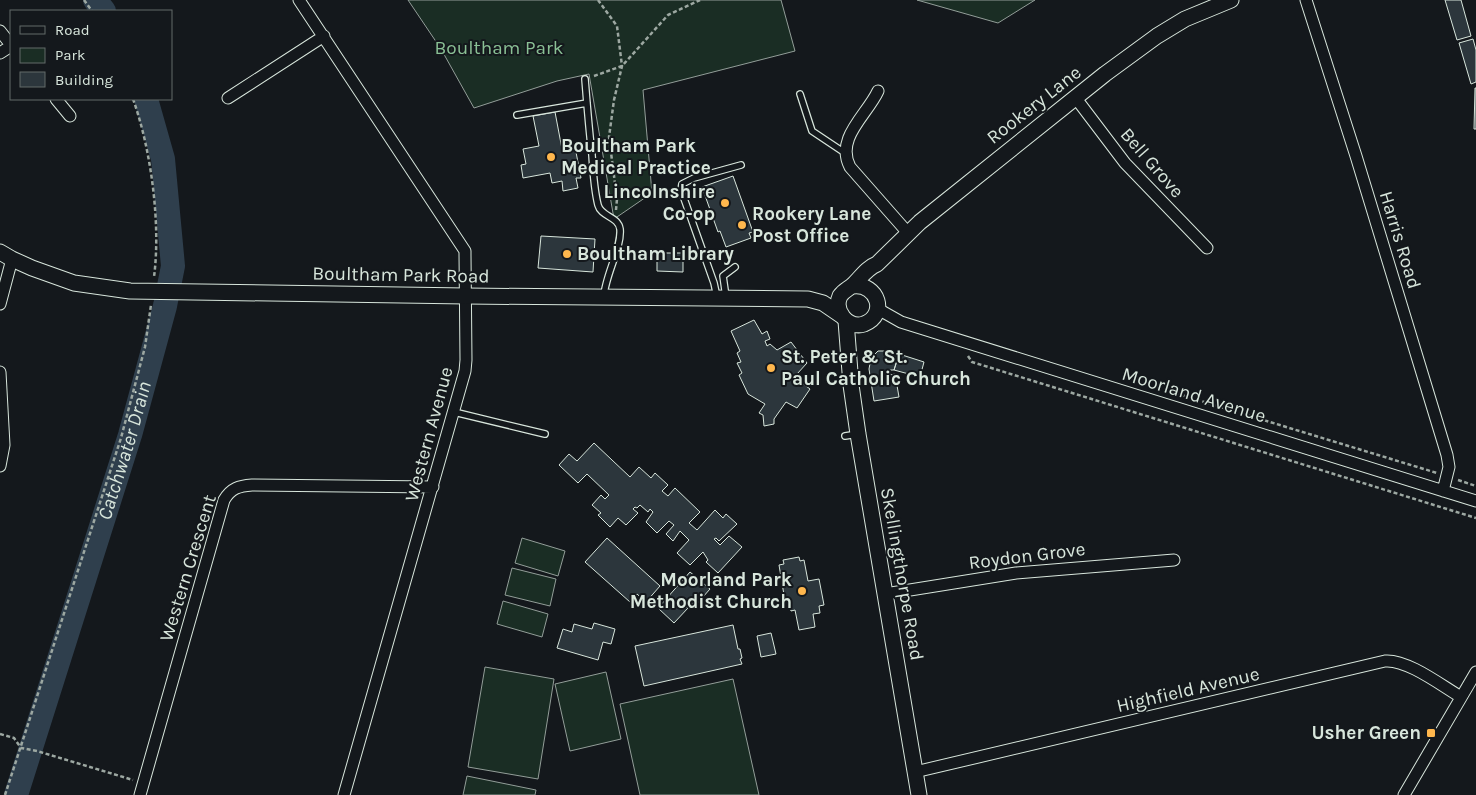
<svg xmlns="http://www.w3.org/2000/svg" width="1476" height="795" font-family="Karla,sans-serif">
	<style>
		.green { fill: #1a2d24; stroke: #939e99 }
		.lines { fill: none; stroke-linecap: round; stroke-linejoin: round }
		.river { stroke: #2f3f4d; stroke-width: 24 }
		.building { fill: #2c363c; stroke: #d8e6dc }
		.service-casing { stroke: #d8e6dc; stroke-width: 8 }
		.minor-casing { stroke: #d8e6dc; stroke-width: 13 }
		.tertiary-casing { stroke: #d8e6dc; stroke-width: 17 }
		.path { stroke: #9da8a2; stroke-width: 2.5; stroke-dasharray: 4 2.5; stroke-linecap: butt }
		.service { stroke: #14181c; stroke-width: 5.5 }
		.minor { stroke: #14181c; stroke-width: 11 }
		.tertiary { stroke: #14181c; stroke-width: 15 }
		.poi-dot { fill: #ffb74d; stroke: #14181c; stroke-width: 2 }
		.labels { text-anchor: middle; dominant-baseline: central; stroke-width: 4; stroke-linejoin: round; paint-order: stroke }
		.park-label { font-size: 19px; fill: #8ac095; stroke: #14181c }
		.street-label { font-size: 19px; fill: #d8e6dc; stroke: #14181c }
		.poi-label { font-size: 19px; font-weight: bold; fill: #d8e6dc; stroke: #14181c; text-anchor: start }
		.water-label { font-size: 20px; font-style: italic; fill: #d8e6dc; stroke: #14181c }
	</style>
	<rect width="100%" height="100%" fill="#14181c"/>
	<path class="green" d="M408 0H781L795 51 643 90 652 193 614 219 589 74 557 81 474 108 441 49Z
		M917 0H1035L998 23Z
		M522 538 565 551 558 576 515 563Z
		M512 568 556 579 550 606 505 595Z
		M503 601 548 614 542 637 497 624Z
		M485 667 554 679 538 779 468 767Z
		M606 672 621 739 570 751 555 684Z
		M733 679 759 795H640L620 704Z
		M467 776 536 790 535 795H463Z"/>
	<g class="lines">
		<g class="river">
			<path d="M95 0 104 11"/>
			<path id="s1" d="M16 795 130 435 165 306 173 266 163 159 146 99"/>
		</g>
	</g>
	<path class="building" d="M1445 0H1461L1471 36 1457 40Z
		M1473 39 1476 50V82L1471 84 1459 43Z
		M1475 88H1476V129H1474Z
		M555 112 562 149 575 147 581 178H576L578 188 563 191 562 181 552 183 550 173 523 178 521 165 526 164 523 149 539 146 533 116Z
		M733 176 753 232 749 233 751 238 726 247 720 231 718 232 702 187Z
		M541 236 595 239 593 272 538 268Z
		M657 253H683V272L657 271Z
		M754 320 762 334 767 331 770 339 765 341 767 346 770 344 777 350 791 342 807 363 797 374 802 383 810 389 797 408 786 402 774 419V424L764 426 763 415 759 413 765 404 748 394 739 375 742 373 737 363 741 362 737 353 740 351 731 331Z
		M878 351H886L899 354 894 370H889L890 375 895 374 899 397 874 401 869 369 871 358Z
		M899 354 924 362 920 377 894 370Z
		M594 443 630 477 639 467 651 478 655 473 668 485 662 491 668 496 675 488 700 512 689 523 697 530 715 510 723 518 726 514 737 524 719 541 716 538 714 539 720 545 729 536 742 547 718 573 706 562 708 560 703 552 690 565 677 553 689 540 680 531 673 541 666 534 674 525 669 521 657 533 646 522 653 512 650 509 648 512 640 505 637 508 635 507 633 509 638 513 626 525 618 518 610 527 598 515 601 513 592 505 601 495 605 499 609 495 587 474 578 483 559 465 569 454 577 461Z
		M607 538 660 586 646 602 637 594 630 602 585 562Z
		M799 557 800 561 804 560 808 581 819 579 824 605 819 606 820 613 813 614 815 627 799 630 795 610 791 611 789 601H785L779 565 784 564 783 560Z
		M690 572 710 589 695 606 689 601 685 606 688 608 674 623 658 608Z
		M594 623 615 629 611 644 603 642 598 660 557 648 563 629 572 632 574 624 592 629Z
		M733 625 738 649H740L742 658 740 659 742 664 644 686 635 646Z
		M771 633 776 654 761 657 757 636Z"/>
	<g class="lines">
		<defs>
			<path id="service" d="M585 79C587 104 589 130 592 155 593 171 594 189 598 205 601 217 618 216 620 229 622 247 605 276 604 296
				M800 94 812 131 845 153
				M517 115 587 103
				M717 297 714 283 681 190 682 184 694 178 741 165
				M726 297 723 276 735 267
				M454 412 545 434
				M845 436 858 434"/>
			<path id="minor" d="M299 0 465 251V255L466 360 465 371 344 795
				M1306 0 1356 156 1447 455 1449 467 1443 491
				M0 31 11 45
				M0 53 11 46
				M878 91C867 115 835 138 850 167L908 233
				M1075 97 1125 163 1207 248
				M228 98 324 36
				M56 99 70 116
				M0 304 12 259
				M878 309 901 322 1476 501
				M0 372 4 445 0 466
				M885 594 1016 573 1174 560
				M915 772 1385 661C1407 659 1442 686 1461 697
				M140 795 224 500C231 488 239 486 252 485L433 487
				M1404 795 1476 672"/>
			<path id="tertiary" d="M0 252 12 259 32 268 74 283 130 291 466 296 808 299 823 303 842 316
				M853 286C878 283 888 315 864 324 848 329 833 311 840 296 844 290 849 289 854 284 862 276 867 268 877 264L920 222 1105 74 1157 36 1185 19 1231 0
				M846 321 851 385 858 434 919 795"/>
		</defs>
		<use href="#service" class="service-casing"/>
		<use href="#minor" class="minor-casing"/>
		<use href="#tertiary" class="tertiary-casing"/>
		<path class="path" d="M84 0 92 11
			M598 0 617 26 622 66 614 100 609 137 617 199 616 210
			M594 76 622 66 668 15 700 0
			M133 99C151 149 161 224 154 277
			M968 356 972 362 1476 518
			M1165 390 1437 473
			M1458 480 1476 486
			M0 734 14 738 21 748 37 751 133 780
			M5 795 121 438 145 347 151 305"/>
		<use href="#service" class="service"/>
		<use href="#minor" class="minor"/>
		<use href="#tertiary" class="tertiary"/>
	</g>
	<g class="poi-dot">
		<circle cx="551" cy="157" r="5"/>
		<circle cx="725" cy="203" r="5"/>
		<circle cx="742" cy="225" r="5"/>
		<circle cx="567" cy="254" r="5"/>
		<circle cx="771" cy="368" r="5"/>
		<circle cx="802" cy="591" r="5"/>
		<rect x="1426" y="728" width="10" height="10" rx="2.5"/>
	</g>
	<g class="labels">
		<g class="park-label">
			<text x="499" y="48">Boultham Park</text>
		</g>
		<g class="street-label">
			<text transform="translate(1034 105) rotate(-38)">Rookery Lane</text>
			<text transform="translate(1152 163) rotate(49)">Bell Grove</text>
			<text transform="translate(1400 240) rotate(73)">Harris Road</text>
			<text transform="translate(401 275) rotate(1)">Boultham Park Road</text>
			<text transform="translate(1194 395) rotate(17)">Moorland Avenue</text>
			<text transform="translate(429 434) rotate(-75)">Western Avenue</text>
			<text transform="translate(1027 556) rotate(-7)">Roydon Grove</text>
			<text transform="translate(188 568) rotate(-73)">Western Crescent</text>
			<text transform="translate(902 574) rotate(80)">Skellingthorpe Road</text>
			<text transform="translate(1188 690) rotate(-13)">Highfield Avenue</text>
		</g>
		<g class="poi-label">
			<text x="561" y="146">Boultham Park<tspan x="561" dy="22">Medical Practice</tspan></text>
			<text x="715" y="192" text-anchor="end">Lincolnshire<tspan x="715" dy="22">Co-op</tspan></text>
			<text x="752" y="214">Rookery Lane<tspan x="752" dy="22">Post Office</tspan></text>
			<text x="577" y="254">Boultham Library</text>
			<text x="781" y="357">St. Peter &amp; St.<tspan x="781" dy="22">Paul Catholic Church</tspan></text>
			<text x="792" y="580" text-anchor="end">Moorland Park<tspan x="792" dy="22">Methodist Church</tspan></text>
			<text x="1421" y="733" text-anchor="end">Usher Green</text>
		</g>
		<g class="water-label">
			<text stroke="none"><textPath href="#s1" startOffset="361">Catchwater Drain</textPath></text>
		</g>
	</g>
	<rect x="10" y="10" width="162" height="90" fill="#14181c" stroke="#626a69"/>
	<rect x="20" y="26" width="25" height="8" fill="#14181c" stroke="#626a69"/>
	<text x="55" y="35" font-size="15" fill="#d8e6dc">Road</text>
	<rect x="20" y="48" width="25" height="15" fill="#1a2d24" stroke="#626a69"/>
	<text x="55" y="60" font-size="15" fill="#d8e6dc">Park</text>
	<rect x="20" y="72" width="25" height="15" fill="#2c363c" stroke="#626a69"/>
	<text x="55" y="85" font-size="15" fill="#d8e6dc">Building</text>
</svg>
